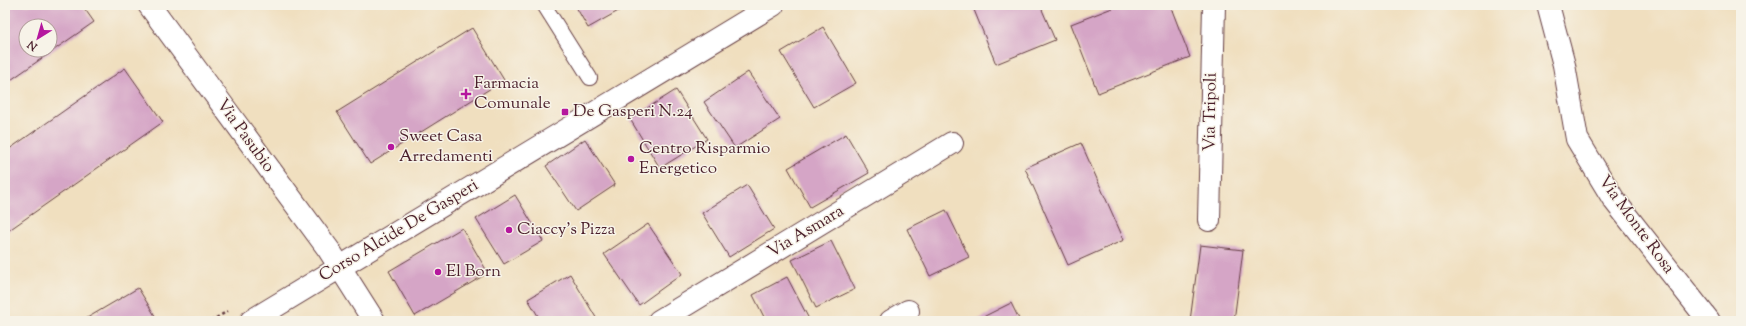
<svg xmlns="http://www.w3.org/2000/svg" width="1746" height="326" font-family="'Sorts Mill Goudy',serif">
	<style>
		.building { fill: #d5a5c6; fill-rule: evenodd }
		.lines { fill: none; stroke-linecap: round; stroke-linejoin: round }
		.service-casing { stroke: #633c41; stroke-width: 16 }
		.minor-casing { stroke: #633c41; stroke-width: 24 }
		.tertiary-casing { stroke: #633c41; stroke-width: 24 }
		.path { stroke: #633c41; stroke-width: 2.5; stroke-dasharray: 3 3; stroke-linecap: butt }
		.service { stroke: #fff; stroke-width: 14 }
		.minor { stroke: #fff; stroke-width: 22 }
		.tertiary { stroke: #fff; stroke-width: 22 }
		.poi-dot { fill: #b5179e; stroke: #f7f3e8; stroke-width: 1.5 }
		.labels { text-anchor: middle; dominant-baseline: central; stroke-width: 3; stroke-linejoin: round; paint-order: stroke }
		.poi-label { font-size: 17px; fill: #4a1f2b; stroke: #f7f3e8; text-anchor: start }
		.street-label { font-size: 17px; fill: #4a1f2b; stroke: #f7f3e8 }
	</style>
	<rect width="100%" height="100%" fill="#f7f3e8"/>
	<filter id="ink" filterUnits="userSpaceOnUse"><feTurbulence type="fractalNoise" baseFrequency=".025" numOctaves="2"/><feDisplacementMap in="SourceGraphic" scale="8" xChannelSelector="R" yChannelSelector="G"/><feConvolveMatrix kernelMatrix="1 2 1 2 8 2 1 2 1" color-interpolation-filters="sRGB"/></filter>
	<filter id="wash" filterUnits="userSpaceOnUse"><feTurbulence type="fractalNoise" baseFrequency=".012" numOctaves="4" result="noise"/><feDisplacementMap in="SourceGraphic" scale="16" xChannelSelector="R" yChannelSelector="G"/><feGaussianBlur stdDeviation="0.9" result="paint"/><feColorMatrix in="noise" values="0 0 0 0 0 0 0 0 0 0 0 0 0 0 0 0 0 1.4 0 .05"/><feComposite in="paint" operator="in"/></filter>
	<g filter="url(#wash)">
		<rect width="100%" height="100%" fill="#f0dfbf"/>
		<g id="blocks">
			<path class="building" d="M5 5H82L94 22 5 84ZM26 26H50V50H26Z
				M575 5H629L588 28Z
				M972 5H1040L1055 40 996 64Z
				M1120 5H1170L1190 57 1098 93 1071 24Z
				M823 27 856 83 814 107 781 52Z
				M472 28 504 80 370 164 337 112Z
				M125 68 163 122 5 233V152Z
				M748 72 780 119 735 148 704 102Z
				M676 90 707 139 660 168 630 119Z
				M846 134 869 173 810 207 788 168Z
				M585 139 615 185 576 211 546 166Z
				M1081 143 1124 240 1068 265 1025 168Z
				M747 185 774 229 729 257 702 213Z
				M515 195 543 241 504 264 476 219Z
				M946 210 969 257 930 276 907 229Z
				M648 224 682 274 639 305 604 254Z
				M462 228 488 273 415 316 389 271Z
				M831 241 855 289 816 308 792 260Z
				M1200 245 1243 250 1234 321H1190Z
				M570 274 598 321H541L528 299Z
				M787 277 810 321H766L753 295Z
				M138 288 157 319 154 321H82Z
				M1011 303 1020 321H975Z"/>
		</g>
	</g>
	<g filter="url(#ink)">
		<use href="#blocks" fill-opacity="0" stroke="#633c41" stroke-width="1"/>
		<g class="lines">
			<defs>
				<path id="service" d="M544 5 590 78"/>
				<path id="minor" d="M149 5 329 250 374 321
					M1548 5 1564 65 1577 139 1614 200 1709 321
					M1209 220 1214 5
					M659 321 952 143
					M891 321 908 311"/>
				<path id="tertiary" d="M251 321 773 5"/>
			</defs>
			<use href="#service" class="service-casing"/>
			<use href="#minor" class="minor-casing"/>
			<use href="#tertiary" class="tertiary-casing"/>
			<path class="path" d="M211 321 228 311"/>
			<use href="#service" class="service"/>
			<use href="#minor" class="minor"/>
			<use href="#tertiary" class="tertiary"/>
		</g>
	</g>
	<g class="poi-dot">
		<path d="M464 88h4v4h4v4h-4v4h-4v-4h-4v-4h4z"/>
		<rect x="561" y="108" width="8" height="8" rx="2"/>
		<circle cx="391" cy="147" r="4"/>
		<circle cx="631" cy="159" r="4"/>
		<circle cx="509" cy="230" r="4"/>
		<circle cx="438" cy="272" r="4"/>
	</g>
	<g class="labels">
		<g class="poi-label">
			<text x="474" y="84">Farmacia<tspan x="474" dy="20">Comunale</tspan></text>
			<text x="573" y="112">De Gasperi N.24</text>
			<text x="399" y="137">Sweet Casa<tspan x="399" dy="20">Arredamenti</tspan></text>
			<text x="639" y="149">Centro Risparmio<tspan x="639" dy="20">Energetico</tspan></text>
			<text x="517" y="230">Ciaccy's Pizza</text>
			<text x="446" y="272">El Born</text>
		</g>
		<g class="street-label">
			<text transform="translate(1211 112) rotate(-89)">Via Tripoli</text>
			<text transform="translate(245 136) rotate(54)">Via Pasubio</text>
			<text transform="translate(1636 225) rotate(54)">Via Monte Rosa</text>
			<text transform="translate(399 231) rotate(-31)">Corso Alcide De Gasperi</text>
			<text transform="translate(806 232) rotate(-31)">Via Asmara</text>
		</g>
	</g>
	<rect width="1746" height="326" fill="none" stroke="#f7f3e8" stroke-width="20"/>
	<g transform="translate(38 38) rotate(217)"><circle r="19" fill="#f7f3e8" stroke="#b29e9c"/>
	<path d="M0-3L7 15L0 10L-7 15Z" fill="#b5179e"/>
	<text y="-6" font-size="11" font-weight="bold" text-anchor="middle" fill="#4a1f2b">N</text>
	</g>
</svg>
